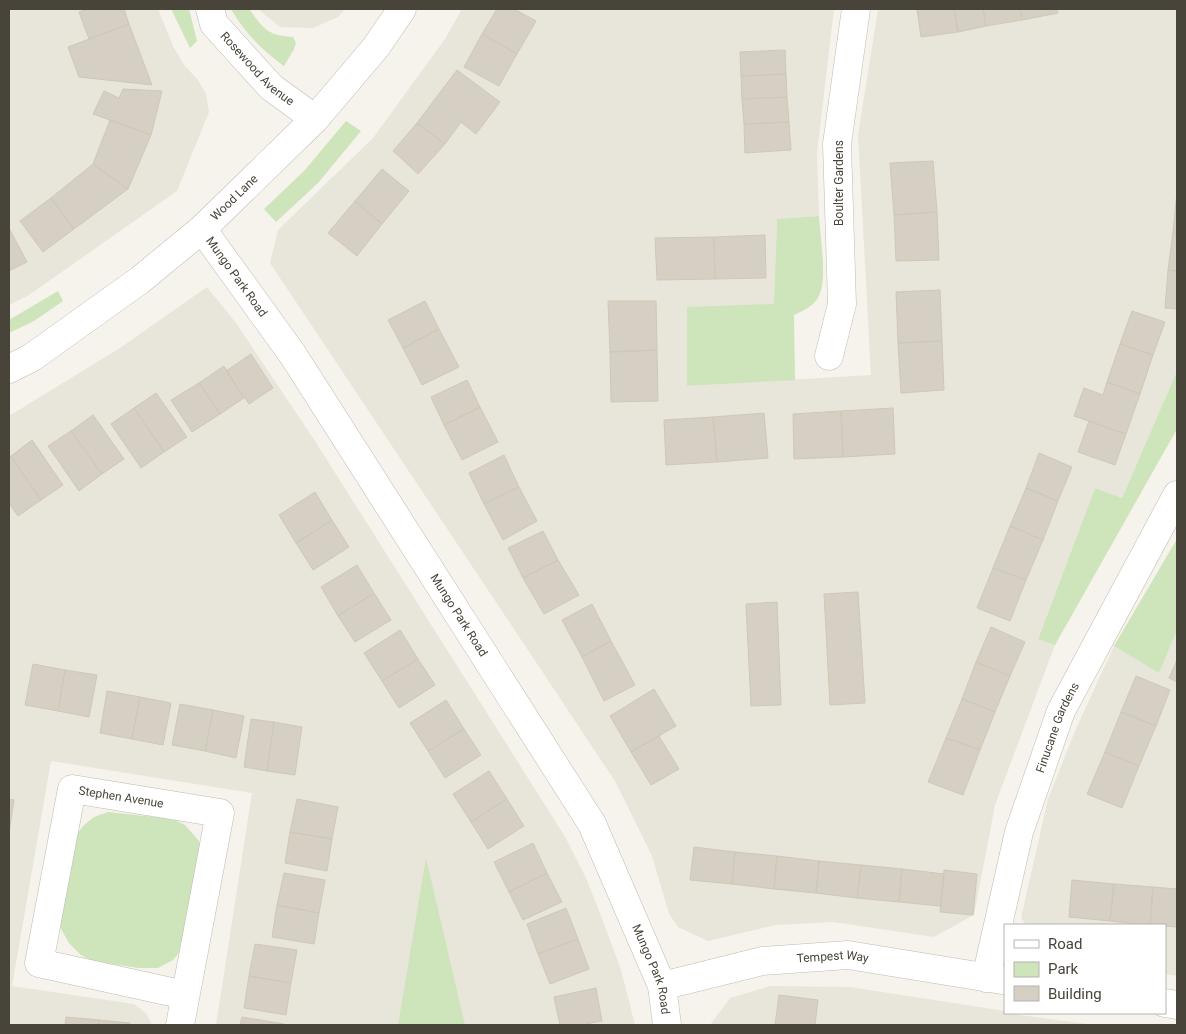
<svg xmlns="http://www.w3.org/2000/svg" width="1186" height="1034" font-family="Roboto,sans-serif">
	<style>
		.residential { fill: #e8e5db }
		.green { fill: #cee4ba }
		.building { fill: #d5d0c3; stroke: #cfc8b7 }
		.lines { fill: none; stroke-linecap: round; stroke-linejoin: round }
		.minor-casing { stroke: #bfbbb0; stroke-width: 29 }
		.minor { stroke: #fff; stroke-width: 28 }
		.labels { text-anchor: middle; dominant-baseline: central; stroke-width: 5; stroke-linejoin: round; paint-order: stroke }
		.street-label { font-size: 12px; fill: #49443a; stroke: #fff }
	</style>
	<rect width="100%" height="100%" fill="#f5f3ec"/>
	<path class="residential" d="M9 9H158L173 46 184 65 198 80 206 94 209 112 177 191 29 295 9 305Z
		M258 9H345L338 17 313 28 280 27Z
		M462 9H834L817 153 819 216 777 219 774 304 688 386 871 375 858 135 878 9H1177V371L1122 498 1095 488 1038 638 1055 645 995 805 974 915 934 937 833 922 776 925 708 941 678 927 669 914 652 856 615 781 270 263 278 230 373 138 445 39Z
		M207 287 236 323 315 441 564 835 586 878 603 921 621 970 635 1025H216L252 793 51 761 12 986 134 1004 146 1013 152 1025H9V416L120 348Z
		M1177 630V976L1165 974V925H1026L1021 918 1048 799 1075 731 1114 646 1159 672Z
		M770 986 850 987 1005 1011V1013L1095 1025H710L730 998Z"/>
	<path class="green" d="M171 9H189L197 41 190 48Z
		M231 9H249C264 29 266 35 293 37L296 43 294 49 284 66C262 50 244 32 231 9Z
		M346 121 361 131 318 183 276 222 264 209 304 171Z
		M819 216C820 234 827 277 820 293 816 305 805 310 794 315L795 380 687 386V307L774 304 777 219Z
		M58 291 63 301 34 321 9 333V320Z
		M1177 371V429L1055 645 1038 639 1095 488 1122 498Z
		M1177 539V630L1159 673 1114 646Z
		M108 812 173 819 185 825 199 841 204 858 186 944 173 960 158 968H139L92 961 81 955 69 943 61 929 60 909 75 837 84 825 94 817Z
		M426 858 465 1025H398Z"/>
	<path class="building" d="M88 9H124L129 24 89 39 79 12Z
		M497 9H514L536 21 517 54 482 34Z
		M917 9H954L958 32 921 37Z
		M954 9H983L986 26 958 32Z
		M983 9H1020L1022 20 986 26Z
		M1020 9H1057L1058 13 1022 20Z
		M129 24 152 85 79 77 68 47Z
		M482 34 517 54 499 86 464 67Z
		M785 50 786 74 741 76 740 52Z
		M457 70 500 102 476 134 461 122 445 144 417 123Z
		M786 74 787 97 742 99 741 76Z
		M123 89 162 91 151 135 93 114 104 91 119 98Z
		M787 97 789 122 744 124 742 99Z
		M110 120 151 135 128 189 93 164Z
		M789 122 791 150 745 153 744 124Z
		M417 123 445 144 418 174 393 151Z
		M933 161 937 212 894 215 890 163Z
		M93 164 128 189 74 229 51 198Z
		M382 169 409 191 382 224 355 201Z
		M1177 192V232H1173Z
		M51 198 74 229 43 252 20 221Z
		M355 201 382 224 357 256 328 233Z
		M937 212 939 260 896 261 894 215Z
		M9 228 27 262 9 271Z
		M1173 232H1177V271L1168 270Z
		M765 235 766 278 715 279 714 237Z
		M714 237 715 279 657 280 655 238Z
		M1168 270 1177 271V309L1165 308Z
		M940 290 942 341 898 343 896 292Z
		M425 301 439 329 403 348 388 320Z
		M608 301H656L657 350 610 352Z
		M1132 311 1165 322 1153 355 1120 344Z
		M439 329 459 367 422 385 403 348Z
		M942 341 944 390 901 393 898 343Z
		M1120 344 1153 355 1140 394 1107 382Z
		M657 350 658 401 611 402 610 352Z
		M251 354 273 388 249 404 226 371Z
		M224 366 244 398 220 414 199 383Z
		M467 380 480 407 444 425 431 397Z
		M1107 382 1140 394 1126 434 1074 416 1084 388 1103 395Z
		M199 383 220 414 192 432 171 400Z
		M156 393 187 437 164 452 134 408Z
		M480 407 498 442 462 460 444 425Z
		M134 408 164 452 141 468 111 424Z
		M893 408 895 454 843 457 841 411Z
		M841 411 843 457 794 459 793 414Z
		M764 413 768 458 717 462 713 417Z
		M93 415 124 459 102 474 71 431Z
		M713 417 717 462 666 465 664 420Z
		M1089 421 1126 434 1115 465 1078 452Z
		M71 431 102 474 79 491 48 446Z
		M32 440 63 485 41 500 11 456Z
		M1039 453 1072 467 1058 501 1026 488Z
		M504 455 519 487 484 504 469 473Z
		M11 456 41 500 18 516 9 503V457Z
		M519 487 537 521 503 540 484 504Z
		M1026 488 1058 501 1043 540 1010 526Z
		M315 492 332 520 296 543 279 515Z
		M332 520 349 547 313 570 296 543Z
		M1010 526 1043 540 1026 580 993 568Z
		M543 531 558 560 523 578 508 548Z
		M558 560 579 595 544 614 523 578Z
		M357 565 374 593 338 616 321 587Z
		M993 568 1026 580 1010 621 977 608Z
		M858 592 865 703 830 705 824 594Z
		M374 593 391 620 355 642 338 616Z
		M777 602 781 705 751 706 746 604Z
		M592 604 611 641 582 657 562 620Z
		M991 627 1025 642 1010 676 976 662Z
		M400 630 418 659 382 681 364 653Z
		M611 641 635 685 604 701 582 657Z
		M418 659 435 685 399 708 382 681Z
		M1177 660V682L1169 678Z
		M976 662 1010 676 995 712 962 699Z
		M33 664 65 670 58 711 25 705Z
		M65 670 97 675 89 717 58 711Z
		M1136 676 1170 690 1156 726 1121 712Z
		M654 689 676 726 631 752 610 716Z
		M107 691 140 697 132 739 100 733Z
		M140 697 171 703 163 745 132 739Z
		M962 699 995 712 980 750 946 738Z
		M446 700 464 729 428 751 410 723Z
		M180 704 213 710 205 751 172 745Z
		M213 710 244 716 236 758 205 751Z
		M1121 712 1156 726 1139 766 1105 752Z
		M251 719 274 722 267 771 244 767Z
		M274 722 302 727 295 775 267 771Z
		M464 729 481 755 445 778 428 751Z
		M659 736 679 769 651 785 631 752Z
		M946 738 980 750 963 795 928 782Z
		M1105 752 1139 766 1122 808 1087 794Z
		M489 771 507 799 471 822 453 794Z
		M9 799 14 800 9 833Z
		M297 799 338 807 332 839 290 832Z
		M507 799 524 826 488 849 471 822Z
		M290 832 332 839 327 871 285 863Z
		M533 843 547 873 509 892 494 862Z
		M694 847 735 852 732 884 690 880Z
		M735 852 777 856 774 889 732 884Z
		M777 856 819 861 816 893 774 889Z
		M819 861 861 865 857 898 816 893Z
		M861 865 902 869 899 902 857 898Z
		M902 869 944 874 941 906 899 902Z
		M944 870 977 874 973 915 940 912Z
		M284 873 325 880 319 913 277 905Z
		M547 873 562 902 523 920 509 892Z
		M1072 880 1114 884 1110 921 1069 917Z
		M1114 884 1153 887 1150 925 1110 921Z
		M1153 887 1177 889V927L1150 925Z
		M277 905 319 913 314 944 272 937Z
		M566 908 578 939 538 954 527 924Z
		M578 939 589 969 550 984 538 954Z
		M255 944 297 950 291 983 249 976Z
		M249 976 291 983 286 1015 244 1008Z
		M596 988 602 1021 580 1025H560L554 997Z
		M779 995 818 1000 815 1025H775Z
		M66 1017 99 1020 98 1025H65Z
		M242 1017 284 1024 283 1025H240Z
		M99 1020 130 1023V1025H98Z"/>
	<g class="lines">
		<defs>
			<g id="minor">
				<path id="s1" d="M210 9 214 24 271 87 315 119"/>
				<path id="s2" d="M202 229 293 355 592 824 662 986 667 1025"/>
				<path d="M829 356 842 304 837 144 856 9"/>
				<path id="s3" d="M9 369 31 358 140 280 202 229 315 119 376 47 402 9"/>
				<path id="s4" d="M986 978 1019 832 1061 711 1177 495"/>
				<path id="s5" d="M662 986 762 961 848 955 1002 980"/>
				<path d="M1165 1003 1177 1005"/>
				<path d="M180 1025 220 813 72 789 39 963 185 995"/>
			</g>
		</defs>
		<use href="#minor" class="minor-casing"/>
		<use href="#minor" class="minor"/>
	</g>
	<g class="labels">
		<g class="street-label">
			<text stroke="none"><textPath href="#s1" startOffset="78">Rosewood Avenue</textPath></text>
			<text transform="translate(839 183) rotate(-90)">Boulter Gardens</text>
			<text stroke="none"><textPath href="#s3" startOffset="284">Wood Lane</textPath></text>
			<text stroke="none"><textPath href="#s2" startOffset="59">Mungo Park Road</textPath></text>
			<text stroke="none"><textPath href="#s2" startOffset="464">Mungo Park Road</textPath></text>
			<text stroke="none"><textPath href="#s4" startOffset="261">Finucane Gardens</textPath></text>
			<text transform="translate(121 797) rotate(9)">Stephen Avenue</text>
			<text stroke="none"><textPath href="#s5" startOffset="174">Tempest Way</textPath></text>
			<text stroke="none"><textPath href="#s2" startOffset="869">Mungo Park Road</textPath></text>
		</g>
	</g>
	<rect width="1186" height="1034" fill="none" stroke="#49443a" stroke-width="20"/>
	<rect x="1004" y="924" width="162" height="90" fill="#ffffff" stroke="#b6b4b0"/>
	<rect x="1014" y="940" width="25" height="8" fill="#ffffff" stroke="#b6b4b0"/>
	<text x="1048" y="949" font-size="15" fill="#49443a">Road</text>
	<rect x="1014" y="962" width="25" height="15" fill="#cee4ba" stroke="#b6b4b0"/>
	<text x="1048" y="974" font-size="15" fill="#49443a">Park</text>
	<rect x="1014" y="986" width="25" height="15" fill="#d5d0c3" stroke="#b6b4b0"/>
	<text x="1048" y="999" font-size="15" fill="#49443a">Building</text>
</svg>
